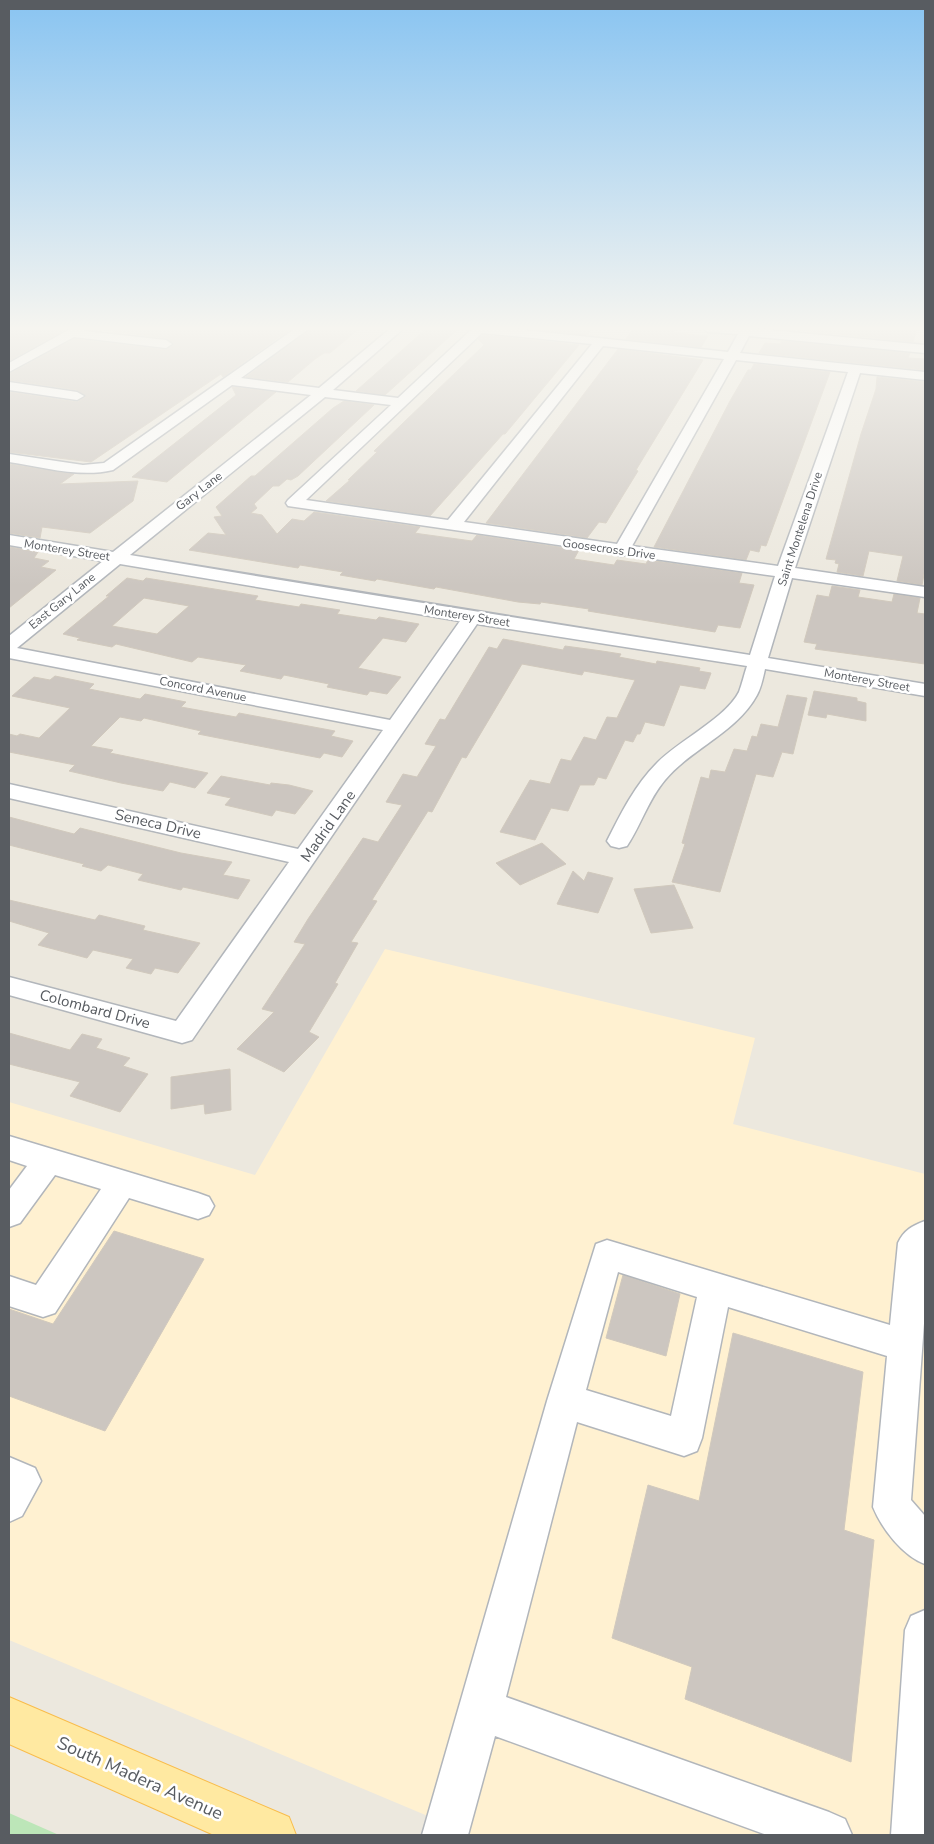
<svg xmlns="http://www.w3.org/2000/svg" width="934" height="1844" font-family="'Nunito Sans',sans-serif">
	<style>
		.commercial { fill: #fff1d1 }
		.green { fill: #bce6b8 }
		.building { fill: #ccc6c0; stroke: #d1c9bd; fill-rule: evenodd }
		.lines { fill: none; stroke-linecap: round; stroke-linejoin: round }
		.minor-casing { stroke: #b2b6bb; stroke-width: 3 }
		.major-casing { stroke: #f9bc4a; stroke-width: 2 }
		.minor { fill: #fff; fill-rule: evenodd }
		.major { fill: #ffe9a1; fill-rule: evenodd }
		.labels { text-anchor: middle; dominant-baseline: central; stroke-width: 5; stroke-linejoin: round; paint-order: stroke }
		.far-street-label { font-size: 12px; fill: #585c61; stroke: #fff }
		.street-label { font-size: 15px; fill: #585c61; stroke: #fff }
		.near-street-label { font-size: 18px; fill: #585c61; stroke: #fff }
	</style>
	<rect width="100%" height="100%" fill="#ece8de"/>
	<path class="commercial" d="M385 949 755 1038 733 1124 925 1174V1835H473L9 1640V1102L255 1175Z"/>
	<path class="green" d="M9 1813 59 1835H9Z"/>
	<path class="building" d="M9 328H68L9 361Z
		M89 328H292L223 377 221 374 91 462 9 452V392L77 402 86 397 77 390 9 380V374L74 339 166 350 174 345 166 338Z
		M312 328H360L330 353H324L315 359 288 382 246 377Z
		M427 328H459L385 395 356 391Z
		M526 328H593L587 335Z
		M634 328 675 331 674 333 708 336 701 347 626 339Z
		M781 328H917L913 342Z
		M483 335 579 345 505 434H503L430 516 326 501 350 480H348L377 452 374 451 484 345 478 339Z
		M781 341 910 353 908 358 925 359V370L759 353 765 343 781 344Z
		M618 349 703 360 636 470 638 471 606 523 599 522 587 538 486 523Z
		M754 364 830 372 766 546 761 545 759 552 750 550 746 560 654 547 730 401 748 370H751Z
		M877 377 925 382V569L922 585 897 581 903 556 869 551 863 576 837 572 839 564 835 563 836 560 826 559 861 434 876 389Z
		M232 387 276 392 167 482 132 477 236 395Z
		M344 401 374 405 298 476 291 480 287 479 279 486H273L254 504 257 508 251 513 262 515 277 534 292 519 304 521 314 512 420 527 415 533 421 534 472 541 477 535 579 550 574 559 614 565 617 560 646 564 648 560 742 573 739 583 754 585 740 628 718 625 715 632 588 611 589 609 541 602 540 604 518 602 436 587 434 589 377 579 375 581 340 575 343 572 300 565 298 568 189 550 208 533 226 535 214 517 222 516 216 507 251 476H255L333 408Z
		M9 464 74 474 60 484 138 481 133 501 90 533 42 527 40 538 9 533Z
		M9 547 38 552 34 558 49 561 41 567 56 570 9 608Z
		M127 578 143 581 146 578 258 596 255 600 299 607 301 604 340 610 337 614 376 620 379 617 419 624 406 642 383 638 358 668 401 677 387 694 370 691 367 695 327 687 329 684 284 675 281 679 240 671 246 665 198 657 192 662 116 644 112 647 77 640 80 638 63 634 109 596H106ZM144 598 189 606 157 634 112 626Z
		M832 586 860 590 858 597 892 602 894 594 920 598 917 613 925 614V664L815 649 817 644 804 642 817 595 829 597Z
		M503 639 563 650 565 646 602 651 621 654 619 657 656 664 657 661 700 668 699 671 711 673 705 689 680 685 664 726 645 722 640 734H637L633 742 625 740 606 779 598 777 594 785H580L568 811 551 808 535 840 500 832 530 780 550 784 561 759 571 761 584 737 596 740 607 717 617 718 635 680 584 671 582 675 522 664 466 758 462 757 432 812 428 811 372 900 377 901 351 942 358 943 335 983 338 984 309 1032 319 1037 284 1072 237 1049 274 1012 262 1009 305 944 294 942 308 919 363 838 378 842 402 805 386 802 403 774 417 777 436 746 425 744 440 719 445 720 489 647 497 649Z
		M55 676 94 684 89 689 140 699 145 694 186 702 181 707 236 717 239 713 335 731 331 736 353 741 342 757 324 753 320 758 198 734 201 731 144 718 141 721 120 717 91 746 113 750 110 753 208 773 195 788 170 782 163 791 121 783 69 771 75 765 9 752V734L17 736 20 734 39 738 70 708 12 696 34 677 50 680Z
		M814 691 857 698V701L866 703V721L827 714 826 718 808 715Z
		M787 695 807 698 793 754 782 752 773 777 756 774 720 892 672 882 685 844 682 843 701 777 709 779 711 770 725 772 734 749 747 751 752 736 757 737 761 724 778 727Z
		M221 776 270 785 271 783 289 785 313 791 295 814 276 810 272 816 225 805 231 798 207 793Z
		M9 817 74 834 80 828 181 853 232 862 223 875 250 880 238 899 183 887 181 890 138 880 143 874 108 865 101 871 82 866 84 864 9 845Z
		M542 843 566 864 520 885 496 863Z
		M573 871 584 881 588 872 613 878 598 913 557 904Z
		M674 885 693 928 651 933 634 889Z
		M9 900 95 920 99 915 145 926 143 930 200 943 178 973 155 968 151 974 126 968 133 959 93 950 87 958 38 945 49 933 9 921Z
		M9 1033 70 1050 82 1034 102 1039 96 1048 130 1058 123 1066 148 1074 120 1112 70 1096 80 1082 9 1064Z
		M230 1069 231 1110 205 1114 204 1104 171 1109V1077Z
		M114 1231 204 1259 105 1431 9 1396V1309L53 1324Z
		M623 1275 680 1294 666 1356 606 1338Z
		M733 1333 863 1372 844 1530 874 1540 851 1762 685 1699 692 1667 612 1638 648 1485 699 1501Z"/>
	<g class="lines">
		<defs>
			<path id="minor" d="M72 328H87L84 331 166 340 172 344 166 348 74 337 9 372V363Z
				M296 328H310L241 378 319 388 391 328H404L333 390 398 398 473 328H506L728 352 738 334 708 332 702 328H749L925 345V353L749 336 740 353 925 372V380L860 373 795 568 925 587V597L792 578 768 658 925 684V696L765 669C763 678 761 688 757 695 737 732 692 748 665 780 648 800 641 825 627 846L619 848 611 846 607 841C621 813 635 785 657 763 678 741 726 718 739 692 742 684 744 675 747 666L477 624 192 1040 182 1043 9 995V977L176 1021 289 862 9 798V784L298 849 383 730 9 658V636L103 561 9 545V535L113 552 311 395 232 385 113 470C80 478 42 467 9 462V454L83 465 104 463ZM482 333 592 344 448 520 306 500ZM603 346 724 359 617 544 464 522ZM736 360 848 372 778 566 632 546ZM325 397 391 405 288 500 286 503 288 506 614 553 621 556 626 555 775 576 750 655C544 622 337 590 130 555ZM120 564 460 621 390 720 17 648Z
				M9 382 77 392 84 396 77 400 9 390Z
				M9 1136 198 1193 209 1197 214 1206 209 1215 198 1219 129 1198 55 1313 43 1317 9 1306V1276L36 1285 101 1189 55 1175 20 1223 9 1227V1190L27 1166 9 1160Z
				M925 1221V1310L911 1500 925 1516V1564C903 1556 882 1529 873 1507L887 1356 728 1307 702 1438 697 1451 684 1456 577 1422 506 1697 829 1812 845 1819 852 1835H767L495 1736 468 1835H422L547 1401 596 1244 607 1240 890 1325 898 1243C904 1230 912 1226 925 1221ZM618 1272 697 1297 671 1416 586 1390Z
				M9 1457 35 1468 41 1481 22 1516 9 1522Z
				M925 1610V1835H891L905 1630 911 1616Z"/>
			<path id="major" d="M9 1697 289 1817 296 1835H214L9 1744Z"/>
		</defs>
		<use href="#minor" class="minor-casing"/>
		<use href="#major" class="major-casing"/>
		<use href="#minor" class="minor"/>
		<use href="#major" class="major"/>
	</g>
	<linearGradient id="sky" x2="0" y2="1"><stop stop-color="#89c4f1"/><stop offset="0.56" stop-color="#f6f5f0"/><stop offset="1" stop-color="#f6f5f0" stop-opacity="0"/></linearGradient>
	<rect width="934" height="586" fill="url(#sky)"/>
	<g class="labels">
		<g class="far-street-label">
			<text transform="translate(199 491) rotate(-38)">Gary Lane</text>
			<text transform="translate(800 529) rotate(-72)">Saint Montelena Drive</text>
			<text transform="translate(609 549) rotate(8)">Goosecross Drive</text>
			<text transform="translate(67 550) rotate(9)">Monterey Street</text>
			<text transform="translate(62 601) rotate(-39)">East Gary Lane</text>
			<text transform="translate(467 616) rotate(9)">Monterey Street</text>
			<text transform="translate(867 680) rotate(10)">Monterey Street</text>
			<text transform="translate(203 689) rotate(11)">Concord Avenue</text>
		</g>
		<g class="street-label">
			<text transform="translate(158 824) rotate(13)">Seneca Drive</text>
			<text transform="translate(328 826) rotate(-55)">Madrid Lane</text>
			<text transform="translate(95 1009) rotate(15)">Colombard Drive</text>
		</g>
		<g class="near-street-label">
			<text transform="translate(140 1778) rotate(24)">South Madera Avenue</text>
		</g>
	</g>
	<rect width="934" height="1844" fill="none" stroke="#585c61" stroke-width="20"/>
</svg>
